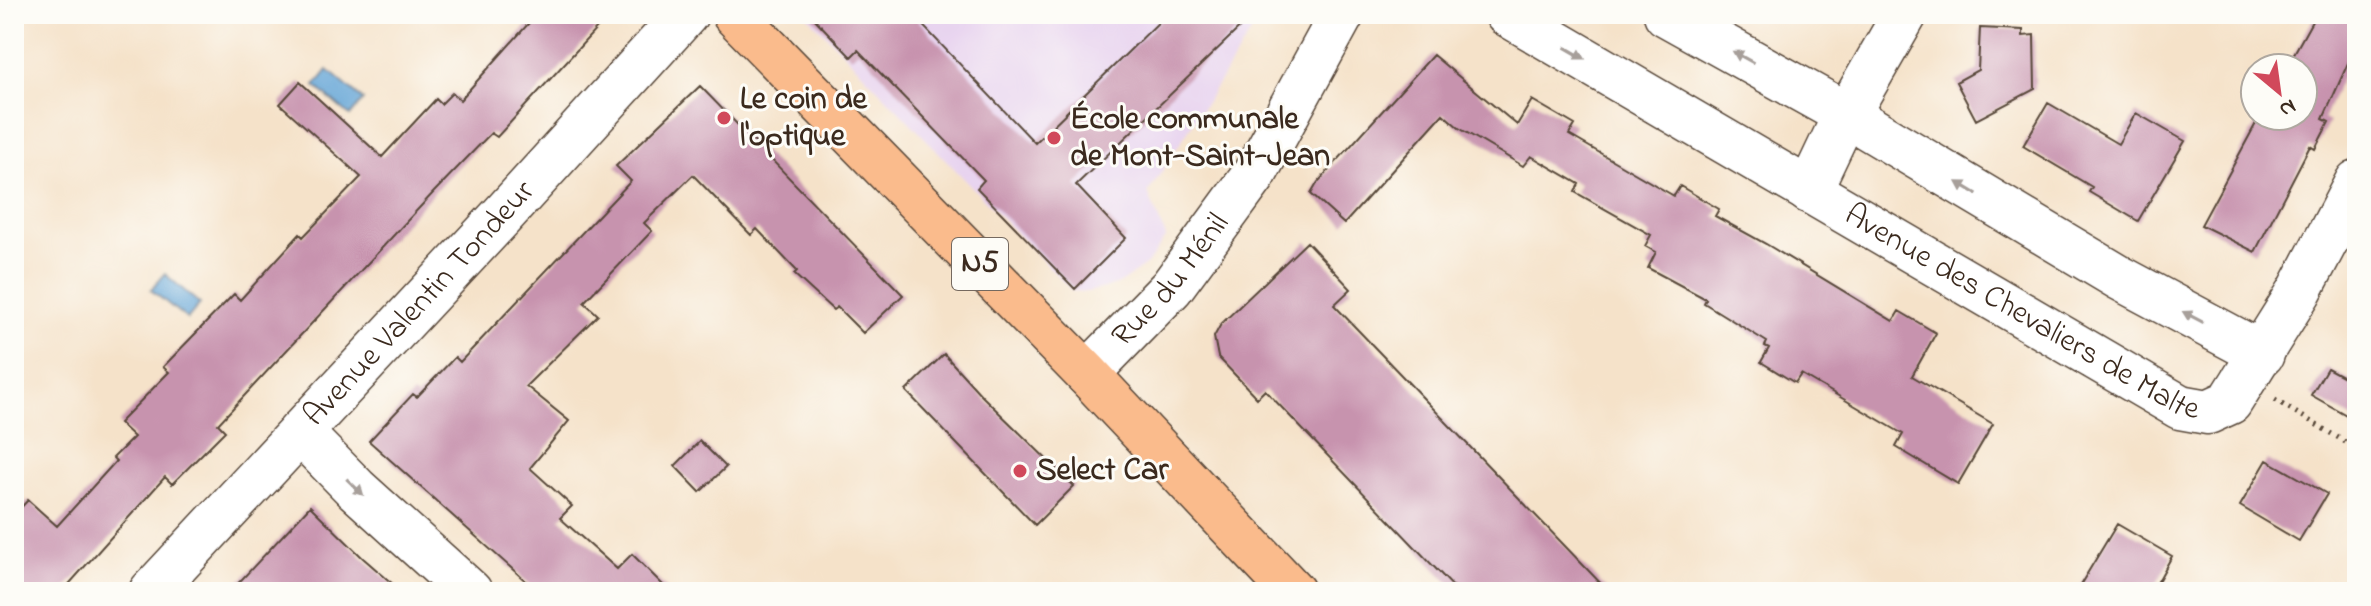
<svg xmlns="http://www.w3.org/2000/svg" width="2371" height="606" font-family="'Indie Flower',sans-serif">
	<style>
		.built { fill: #e7d2ef }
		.water { fill: #61a3d5; stroke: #4e667a; stroke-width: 2 }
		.building { fill: #c793ae }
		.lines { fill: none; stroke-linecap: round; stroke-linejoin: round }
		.minor-casing { stroke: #574638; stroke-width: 47 }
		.primary-casing { stroke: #574638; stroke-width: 47 }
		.path { stroke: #574638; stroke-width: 5; stroke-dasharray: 2 6; stroke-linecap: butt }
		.minor { stroke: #fff; stroke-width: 44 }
		.primary { stroke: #fabb8c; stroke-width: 44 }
		.oneway { fill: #a79f9a }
		.poi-dot { fill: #d1495b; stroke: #fdfcf7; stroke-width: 3 }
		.labels { text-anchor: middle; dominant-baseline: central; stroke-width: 6; stroke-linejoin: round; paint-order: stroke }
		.shield { fill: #fdfcf7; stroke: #75695f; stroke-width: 2 }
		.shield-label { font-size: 30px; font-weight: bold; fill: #3b2a1e }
		.poi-label { font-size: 32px; font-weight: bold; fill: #3b2a1e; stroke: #fdfcf7; text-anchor: start }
		.street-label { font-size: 32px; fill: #3b2a1e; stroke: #fdfcf7 }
	</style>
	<rect width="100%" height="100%" fill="#fdfcf7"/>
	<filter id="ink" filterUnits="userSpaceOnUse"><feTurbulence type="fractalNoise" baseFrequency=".0125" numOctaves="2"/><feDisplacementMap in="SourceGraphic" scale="16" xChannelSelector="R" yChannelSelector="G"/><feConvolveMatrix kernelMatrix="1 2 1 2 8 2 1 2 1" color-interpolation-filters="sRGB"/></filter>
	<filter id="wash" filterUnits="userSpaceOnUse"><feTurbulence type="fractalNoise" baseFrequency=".006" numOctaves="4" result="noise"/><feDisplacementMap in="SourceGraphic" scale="32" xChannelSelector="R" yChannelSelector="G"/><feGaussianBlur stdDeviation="1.8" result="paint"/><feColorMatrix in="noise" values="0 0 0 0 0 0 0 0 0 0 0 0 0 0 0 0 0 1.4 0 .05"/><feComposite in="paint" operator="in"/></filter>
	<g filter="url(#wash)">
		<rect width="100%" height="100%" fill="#f5e2c9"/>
		<path class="built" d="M806 14H1263L1148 193 1166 237 1147 264 1117 285 1087 292 1072 291Z"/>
		<path class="water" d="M328 70 363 100 350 116 315 86Z
			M165 274 200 304 187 319 151 290Z"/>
		<g id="blocks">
			<path class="building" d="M537 14H610L497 137 491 133 434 192 218 424 225 431 172 484 165 477 62 592H14V515L28 500 57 526 116 461 113 458 134 437 119 423 169 372 163 367 234 294 240 300 300 234 303 237 361 177 280 104 300 82 382 157 436 99 441 104 452 93 460 100Z
				M810 14H912L1035 143 1167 14H1254L1076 185 1126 238 1075 289 977 188 984 180 858 50 851 57Z
				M2316 14H2345L2357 20V43L2323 119 2329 122 2315 149 2310 146 2255 252 2201 225 2260 116H2303V68H2286Z
				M1980 28 2023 30V36L2034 35 2035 89 1976 120 1956 82 1978 70Z
				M1433 55 1517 125 1532 100 1575 125 1569 135 1674 196 1680 186 1719 209 1715 216 1766 244 1893 321 1899 311 1936 333 1912 376 1993 424 1958 484 1896 447 1903 434 1801 374 1795 383 1761 362 1769 348 1765 346 1767 342 1704 303 1706 299 1648 268 1656 252 1645 246 1651 235 1575 192 1579 184 1531 156 1523 166 1459 128 1443 114 1344 224 1311 194 1318 182Z
				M700 86 903 295 863 333 837 307 833 310 794 274 797 271 757 229 751 235 693 175 644 223 652 231 584 302 598 315 526 386 569 421 530 468 572 506 560 518 617 569 632 554 670 592H538L369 441 413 394 417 397 455 357 460 362 631 181 616 166Z
				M2048 103 2118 144 2136 113 2185 141 2138 221 2089 192 2092 187 2023 146Z
				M1307 242 1351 289 1334 305 1609 592H1458L1265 390 1257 398 1218 357 1214 337 1221 324Z
				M944 354 982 396 1074 486 1035 525 906 391Z
				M2327 368 2357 384V421L2311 395Z
				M700 441 726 467 700 492 675 466Z
				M2267 460 2327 494 2299 541 2240 506Z
				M310 506 363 558 402 592H230Z
				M2117 524 2172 556 2152 592H2076Z"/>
		</g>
	</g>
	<g filter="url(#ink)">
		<use href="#blocks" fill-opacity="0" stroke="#574638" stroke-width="2"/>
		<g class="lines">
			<defs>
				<g id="minor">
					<path id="s1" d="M1507 14 2180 407 2208 412 2230 402 2299 292 2357 182"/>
					<path d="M1666 14 1847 115 2120 278 2262 354"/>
					<path d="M1809 191 1837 132 1905 14"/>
					<path id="s2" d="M1087 374 1171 288 1254 175 1342 14"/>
					<path d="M300 432 356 489 470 592"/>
					<path id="s3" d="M151 592 501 217 686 14"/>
				</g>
				<path id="primary" d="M734 14 1087 374 1293 592"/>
			</defs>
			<use href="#minor" class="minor-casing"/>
			<use href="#primary" class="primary-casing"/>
			<path class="path" d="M2275 400 2357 449"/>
			<use href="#minor" class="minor"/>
			<use href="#primary" class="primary"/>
		</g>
		<defs><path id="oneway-solid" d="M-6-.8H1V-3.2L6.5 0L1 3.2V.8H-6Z" transform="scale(2)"/></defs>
		<g class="oneway">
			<use href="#oneway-solid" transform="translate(1575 53) rotate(30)"/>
			<use href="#oneway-solid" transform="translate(1743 57) rotate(-151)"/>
			<use href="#oneway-solid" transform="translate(1967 188) rotate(-149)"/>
			<use href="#oneway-solid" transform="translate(2193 317) rotate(-152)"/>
			<use href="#oneway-solid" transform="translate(355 487) rotate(44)"/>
		</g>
	</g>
	<g class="poi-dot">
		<circle cx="724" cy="118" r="8"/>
		<circle cx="1054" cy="138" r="8"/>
		<circle cx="1020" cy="471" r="8"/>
	</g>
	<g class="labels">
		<rect class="shield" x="952" y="238" width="56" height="52" rx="6"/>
		<g class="shield-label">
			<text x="980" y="264">N5</text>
		</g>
		<g class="poi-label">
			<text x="740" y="100">Le coin de<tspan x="740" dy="37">l'optique</tspan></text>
			<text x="1070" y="120">École communale<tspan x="1070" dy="37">de Mont-Saint-Jean</tspan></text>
			<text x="1036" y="471">Select Car</text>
		</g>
		<g class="street-label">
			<text stroke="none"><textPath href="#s2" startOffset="126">Rue du Ménil</textPath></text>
			<text stroke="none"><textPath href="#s3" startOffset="394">Avenue Valentin Tondeur</textPath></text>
			<text stroke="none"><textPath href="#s1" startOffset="596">Avenue des Chevaliers de Malte</textPath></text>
		</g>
	</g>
	<rect width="2371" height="606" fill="none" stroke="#fdfcf7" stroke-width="48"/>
	<g transform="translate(2279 92) rotate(151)"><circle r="38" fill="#fdfcf7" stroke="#afa8a0" stroke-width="2"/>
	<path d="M0-6L14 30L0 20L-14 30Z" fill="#d1495b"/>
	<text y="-12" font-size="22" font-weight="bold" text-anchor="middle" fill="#3b2a1e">N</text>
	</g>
</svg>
